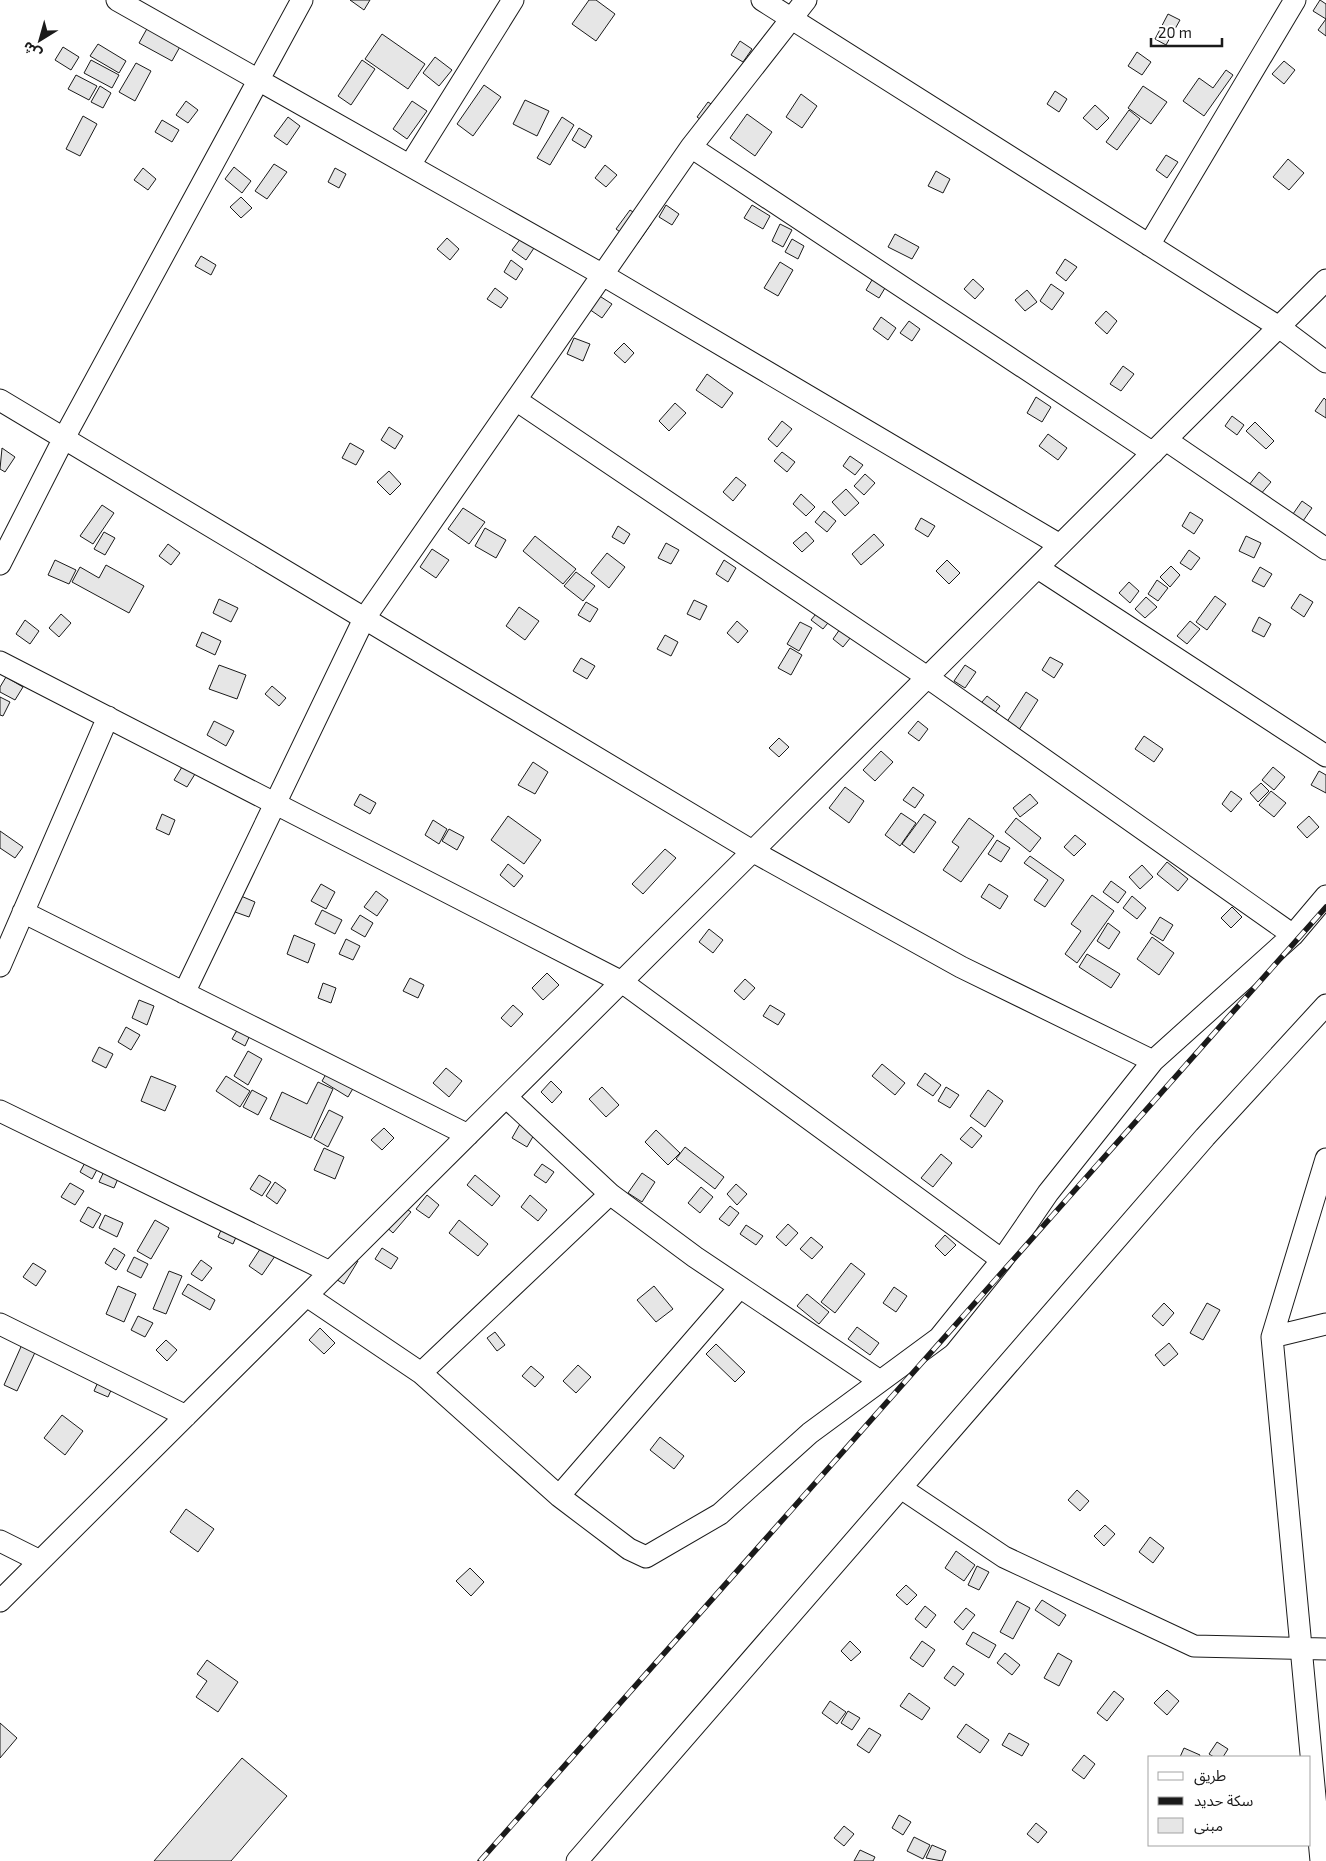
<svg xmlns="http://www.w3.org/2000/svg" width="1326" height="1861" font-family="'Exo 2','Noto Sans Arabic',sans-serif">
	<style>
		.building { fill: #e6e6e6; stroke: #1a1a1a }
		.lines { fill: none; stroke-linecap: round; stroke-linejoin: round }
		.street-casing { stroke: #1a1a1a; stroke-width: 23 }
		.street { stroke: #fff; stroke-width: 21 }
		.rail-casing { stroke: #1a1a1a; stroke-width: 5.5 }
		.rail { stroke: #fff; stroke-width: 4; stroke-dasharray: 11; stroke-linecap: butt }
	</style>
	<rect width="100%" height="100%" fill="#fff"/>
	<path class="building" d="M350 0H370L364 10Z
		M589 0H596L615 14 596 41 572 24Z
		M1320 0 1326 4V36L1318 30 1326 19 1313 11Z
		M1168 14 1180 20 1166 45 1155 39Z
		M149 25 182 43 172 61 139 43Z
		M382 34 425 64 408 89 365 59Z
		M740 41 752 49 743 62 731 55Z
		M98 44 126 61 119 73 90 56Z
		M63 47 79 57 71 70 55 60Z
		M1137 52 1151 62 1142 75 1128 66Z
		M435 57 452 70 439 86 423 73Z
		M91 60 119 75 112 88 84 73Z
		M362 60 375 69 351 105 338 96Z
		M1284 61 1295 70 1284 84 1272 74Z
		M136 63 151 71 135 101 119 92Z
		M1226 70 1233 75 1204 116 1183 101 1199 78 1213 88Z
		M76 75 97 86 89 100 68 89Z
		M484 85 501 97 473 136 457 124Z
		M100 86 111 93 103 108 91 102Z
		M1143 86 1167 102 1151 124 1128 108Z
		M1055 91 1067 99 1059 112 1047 104Z
		M801 94 817 106 802 128 786 117Z
		M525 100 549 111 537 136 513 124Z
		M186 101 198 110 188 123 176 115Z
		M412 101 427 111 407 139 393 129Z
		M708 102 721 110 710 126 697 117Z
		M1095 105 1109 118 1097 130 1083 118Z
		M1129 110 1140 119 1117 150 1106 142Z
		M747 114 772 132 755 156 730 138Z
		M83 116 97 124 80 156 66 149Z
		M288 117 300 126 287 145 274 136Z
		M562 117 574 125 550 165 537 158Z
		M162 120 179 130 172 142 155 132Z
		M579 128 592 136 585 148 572 140Z
		M1166 155 1178 162 1167 178 1156 170Z
		M1288 159 1304 173 1289 190 1273 177Z
		M274 164 287 172 267 199 255 191Z
		M605 165 617 175 606 187 595 178Z
		M234 167 251 181 242 193 225 179Z
		M143 168 156 179 148 190 134 180Z
		M335 168 346 174 339 188 328 182Z
		M936 171 950 179 943 193 928 186Z
		M241 197 252 208 241 218 230 207Z
		M666 205 679 214 672 225 659 217Z
		M752 205 770 216 763 229 744 218Z
		M630 210 651 224 637 244 616 229Z
		M780 224 792 230 783 247 772 241Z
		M895 234 919 247 912 259 888 247Z
		M447 238 459 249 450 260 437 249Z
		M521 238 534 248 526 260 512 250Z
		M792 239 804 246 798 259 785 252Z
		M201 256 216 265 211 275 195 266Z
		M1065 259 1077 267 1066 281 1056 273Z
		M511 260 523 269 516 280 504 272Z
		M780 262 793 270 778 296 764 288Z
		M875 275 888 283 879 298 866 290Z
		M973 279 984 289 975 299 964 289Z
		M1051 284 1064 293 1052 310 1040 301Z
		M495 288 508 298 501 308 487 299Z
		M1027 290 1037 302 1025 311 1015 300Z
		M598 295 612 304 602 318 589 309Z
		M1106 311 1117 321 1107 334 1095 323Z
		M881 317 896 328 888 340 873 329Z
		M909 321 920 329 912 341 900 333Z
		M574 338 590 344 583 361 567 354Z
		M624 343 634 353 625 363 614 353Z
		M1123 366 1134 374 1121 391 1110 384Z
		M707 374 733 393 722 408 696 390Z
		M1036 397 1051 407 1042 422 1027 413Z
		M1324 398 1326 400V418L1315 411Z
		M675 403 686 413 669 431 659 421Z
		M1232 416 1244 425 1237 435 1225 426Z
		M782 421 792 429 777 447 768 439Z
		M1255 422 1274 441 1266 449 1246 431Z
		M389 427 403 436 395 449 381 440Z
		M1048 434 1067 448 1058 460 1039 446Z
		M350 443 364 451 356 465 342 458Z
		M2 448 15 457 5 472 0 469Z
		M782 452 795 462 787 472 774 461Z
		M850 456 863 465 855 475 843 466Z
		M389 471 401 484 390 495 377 482Z
		M1259 472 1271 482 1260 495 1249 485Z
		M865 474 875 483 864 495 854 486Z
		M736 477 746 485 733 501 723 492Z
		M846 489 859 503 845 516 832 502Z
		M801 494 815 507 806 516 793 504Z
		M1302 501 1312 508 1303 521 1293 514Z
		M102 505 114 513 93 544 80 536Z
		M463 508 485 522 469 544 448 529Z
		M824 511 836 521 827 532 815 522Z
		M1190 512 1203 520 1194 534 1182 526Z
		M921 518 935 526 928 537 915 529Z
		M618 526 630 534 624 544 612 537Z
		M485 528 506 540 496 558 475 546Z
		M104 532 115 538 105 555 94 549Z
		M806 532 814 541 802 552 793 543Z
		M874 534 884 545 861 565 852 554Z
		M535 536 576 569 563 584 523 551Z
		M1246 536 1261 543 1254 558 1239 551Z
		M666 543 679 550 671 564 658 558Z
		M168 544 180 553 171 565 159 556Z
		M432 549 449 560 436 578 420 567Z
		M1189 550 1200 558 1191 570 1180 563Z
		M607 553 625 567 609 588 591 573Z
		M55 560 76 570 69 584 48 575Z
		M724 560 736 568 728 582 716 574Z
		M947 560 960 573 949 584 936 571Z
		M106 565 144 586 129 613 72 582 80 567 99 578Z
		M1171 566 1180 575 1170 587 1160 577Z
		M1260 567 1272 574 1264 587 1252 581Z
		M576 572 595 586 583 601 564 586Z
		M1157 580 1168 588 1158 601 1148 594Z
		M1129 582 1139 591 1130 603 1119 593Z
		M1300 594 1313 602 1304 617 1291 608Z
		M1215 596 1226 604 1207 630 1196 622Z
		M1146 597 1157 607 1145 618 1135 609Z
		M219 599 238 608 231 622 213 613Z
		M694 600 707 606 700 620 687 614Z
		M586 602 598 609 590 622 578 615Z
		M519 607 539 621 525 640 506 626Z
		M820 609 832 618 823 629 811 620Z
		M61 614 71 623 59 637 49 628Z
		M1259 617 1271 624 1264 637 1252 631Z
		M25 620 39 631 30 644 16 634Z
		M737 621 748 631 738 643 727 633Z
		M1190 621 1200 629 1187 644 1177 636Z
		M800 622 812 628 799 651 787 644Z
		M840 629 851 637 843 647 833 639Z
		M202 632 221 641 215 655 196 646Z
		M665 635 678 642 671 656 657 649Z
		M790 648 802 655 791 675 778 668Z
		M1050 657 1063 664 1054 678 1042 670Z
		M581 658 595 666 587 679 573 671Z
		M219 665 246 675 237 699 209 689Z
		M965 665 976 672 965 688 954 681Z
		M6 677 23 687 15 700 0 692V687Z
		M272 686 286 698 279 706 265 694Z
		M1026 692 1038 700 1015 736 1003 728Z
		M987 696 1000 706 990 719 977 708Z
		M0 697 10 702 3 716 0 715Z
		M214 721 234 731 226 746 207 735Z
		M918 721 928 729 919 741 908 733Z
		M1144 736 1163 749 1154 762 1135 749Z
		M779 738 789 747 779 757 769 748Z
		M881 751 893 762 875 781 863 770Z
		M533 762 548 772 535 794 518 785Z
		M182 767 195 774 187 787 174 780Z
		M1273 767 1285 777 1274 790 1262 780Z
		M1319 771 1326 775V793L1311 785Z
		M1261 783 1269 791 1258 802 1250 793Z
		M845 787 864 801 849 823 829 808Z
		M913 787 924 795 915 808 903 800Z
		M1231 791 1242 799 1231 812 1222 804Z
		M1271 791 1286 803 1274 817 1259 805Z
		M360 794 376 803 370 814 354 805Z
		M1030 794 1038 803 1020 817 1013 808Z
		M901 813 916 823 900 846 885 835Z
		M162 814 175 820 169 835 156 829Z
		M924 814 936 822 914 853 902 844Z
		M508 816 541 840 524 864 491 840Z
		M1309 816 1319 827 1307 838 1297 827Z
		M969 818 994 836 961 882 943 870 959 847 952 842Z
		M1016 818 1041 838 1030 852 1005 832Z
		M433 820 447 829 439 844 425 835Z
		M449 829 464 837 457 850 442 841Z
		M0 831 23 847 15 858 0 848Z
		M1075 835 1086 844 1074 856 1064 847Z
		M997 840 1010 848 1001 862 988 854Z
		M665 849 676 858 643 894 632 884Z
		M1030 856 1064 880 1045 907 1034 900 1048 880 1024 863Z
		M1167 862 1188 879 1178 891 1157 874Z
		M508 864 523 876 514 887 500 875Z
		M1142 865 1153 877 1140 889 1129 877Z
		M1111 881 1126 892 1118 903 1103 892Z
		M321 884 335 892 326 909 311 901Z
		M989 884 1008 896 1000 909 981 897Z
		M376 891 388 900 377 916 364 907Z
		M1092 895 1114 911 1077 963 1065 954 1081 931 1071 924Z
		M241 896 255 902 249 917 235 912Z
		M1132 896 1146 908 1137 919 1123 908Z
		M1232 907 1242 917 1231 928 1221 918Z
		M322 910 342 920 335 934 315 924Z
		M360 915 373 923 365 937 351 929Z
		M1160 917 1173 925 1163 941 1150 933Z
		M1108 923 1120 932 1109 949 1097 941Z
		M709 929 723 940 713 953 699 942Z
		M294 935 315 944 308 963 287 954Z
		M1152 937 1174 953 1159 975 1137 959Z
		M346 939 360 946 353 960 339 954Z
		M1087 954 1120 974 1111 988 1079 967Z
		M547 973 559 985 543 1000 532 988Z
		M410 978 424 985 418 998 403 991Z
		M745 979 755 988 744 1000 734 991Z
		M323 983 336 988 331 1003 318 998Z
		M139 1000 154 1006 147 1025 132 1018Z
		M513 1005 523 1014 511 1027 501 1018Z
		M770 1005 785 1014 778 1025 763 1016Z
		M126 1027 140 1035 131 1050 118 1042Z
		M239 1027 251 1033 245 1046 232 1039Z
		M99 1047 113 1054 106 1068 92 1061Z
		M248 1051 262 1059 248 1085 234 1076Z
		M882 1064 905 1083 895 1095 872 1076Z
		M446 1068 462 1081 449 1097 433 1083Z
		M329 1069 355 1085 348 1097 322 1081Z
		M925 1073 941 1085 933 1096 917 1085Z
		M151 1076 176 1086 165 1111 141 1101Z
		M226 1076 250 1091 240 1107 216 1091Z
		M551 1081 562 1092 552 1103 541 1092Z
		M318 1082 333 1089 311 1138 270 1119 282 1092 307 1104Z
		M602 1087 619 1105 606 1117 589 1099Z
		M946 1087 959 1095 950 1108 938 1101Z
		M252 1090 267 1098 258 1115 243 1107Z
		M988 1090 1003 1101 985 1127 970 1116Z
		M329 1110 343 1117 328 1147 314 1139Z
		M520 1124 535 1133 527 1147 512 1138Z
		M971 1127 982 1136 972 1148 960 1139Z
		M384 1128 394 1138 382 1150 371 1140Z
		M656 1130 680 1153 668 1165 645 1142Z
		M685 1147 724 1177 715 1189 676 1159Z
		M324 1148 344 1157 335 1179 314 1170Z
		M941 1154 952 1163 933 1187 921 1178Z
		M88 1157 100 1164 92 1179 80 1172Z
		M542 1164 554 1172 546 1183 534 1175Z
		M106 1167 120 1174 114 1188 99 1182Z
		M642 1173 655 1182 642 1202 628 1193Z
		M259 1175 271 1182 262 1196 250 1189Z
		M475 1175 500 1196 492 1206 467 1185Z
		M275 1182 286 1190 277 1204 266 1196Z
		M70 1183 84 1191 75 1205 61 1197Z
		M736 1184 747 1194 737 1205 727 1194Z
		M701 1187 713 1197 700 1213 688 1203Z
		M427 1195 439 1205 429 1218 416 1209Z
		M530 1195 547 1210 538 1221 521 1207Z
		M400 1204 411 1212 393 1233 383 1224Z
		M730 1206 739 1213 729 1226 719 1219Z
		M88 1207 101 1214 93 1228 80 1221Z
		M105 1215 123 1223 117 1237 99 1228Z
		M155 1220 169 1228 151 1259 137 1251Z
		M459 1220 488 1244 478 1256 449 1233Z
		M225 1221 240 1228 233 1244 218 1237Z
		M788 1224 798 1233 786 1246 776 1237Z
		M746 1225 763 1236 756 1245 740 1234Z
		M270 1234 284 1243 262 1275 249 1266Z
		M945 1235 956 1245 945 1256 935 1246Z
		M811 1237 823 1247 812 1259 800 1249Z
		M114 1248 125 1255 116 1270 105 1263Z
		M382 1248 398 1258 391 1269 375 1259Z
		M343 1252 358 1261 344 1284 329 1275Z
		M134 1257 148 1264 141 1278 127 1271Z
		M201 1260 212 1268 202 1281 191 1274Z
		M33 1263 46 1271 36 1286 23 1277Z
		M851 1263 865 1274 835 1313 821 1302Z
		M169 1271 182 1276 166 1314 153 1309Z
		M188 1284 215 1300 210 1310 182 1294Z
		M118 1286 136 1294 124 1322 106 1314Z
		M654 1286 673 1309 656 1322 637 1300Z
		M894 1287 907 1296 896 1312 883 1303Z
		M807 1294 829 1312 819 1324 797 1306Z
		M1164 1303 1174 1313 1163 1326 1152 1316Z
		M1207 1303 1220 1310 1203 1340 1190 1333Z
		M138 1316 153 1323 145 1337 131 1330Z
		M857 1327 879 1343 870 1355 848 1339Z
		M320 1328 335 1343 324 1354 309 1340Z
		M495 1332 505 1345 497 1351 487 1338Z
		M24 1340 38 1346 17 1391 4 1385Z
		M166 1340 177 1350 167 1361 156 1350Z
		M1169 1343 1178 1354 1164 1366 1155 1355Z
		M716 1344 745 1372 735 1382 706 1354Z
		M578 1365 591 1377 576 1393 563 1381Z
		M531 1366 544 1377 535 1387 522 1376Z
		M102 1373 116 1379 108 1397 94 1391Z
		M62 1415 83 1431 65 1455 44 1438Z
		M660 1437 684 1456 674 1469 650 1450Z
		M1077 1490 1089 1501 1080 1511 1068 1500Z
		M186 1509 214 1529 198 1552 170 1532Z
		M1105 1525 1115 1534 1104 1546 1094 1536Z
		M1150 1537 1164 1548 1153 1563 1139 1552Z
		M956 1551 975 1565 964 1581 945 1568Z
		M977 1566 989 1572 979 1590 968 1585Z
		M470 1568 484 1582 471 1596 456 1581Z
		M906 1585 917 1595 907 1605 896 1595Z
		M1042 1600 1066 1615 1059 1626 1035 1610Z
		M1017 1601 1030 1608 1013 1639 1000 1632Z
		M925 1606 936 1615 926 1628 915 1619Z
		M966 1608 975 1615 963 1630 954 1622Z
		M973 1632 996 1645 989 1658 966 1644Z
		M850 1641 861 1652 851 1661 841 1651Z
		M922 1641 935 1650 923 1667 910 1658Z
		M1005 1653 1020 1665 1012 1675 997 1663Z
		M1058 1653 1072 1661 1059 1686 1044 1678Z
		M207 1660 238 1682 218 1712 196 1697 207 1681 197 1674Z
		M953 1666 964 1674 955 1686 944 1678Z
		M1167 1690 1179 1701 1167 1715 1154 1703Z
		M1114 1691 1124 1699 1107 1721 1097 1713Z
		M909 1693 930 1708 922 1720 900 1706Z
		M830 1701 846 1712 837 1724 822 1713Z
		M848 1711 860 1718 852 1730 841 1723Z
		M0 1723 17 1738 0 1758Z
		M966 1724 989 1740 980 1753 957 1737Z
		M869 1728 881 1735 869 1753 857 1745Z
		M1009 1733 1029 1744 1022 1756 1002 1745Z
		M1217 1742 1228 1749 1223 1757H1214L1209 1754Z
		M1184 1748 1200 1755 1199 1757H1180Z
		M1084 1755 1095 1764 1084 1779 1072 1770Z
		M242 1758 287 1796 231 1861H154Z
		M899 1815 911 1822 903 1835 892 1828Z
		M1036 1823 1047 1832 1038 1843 1027 1834Z
		M844 1826 854 1834 844 1846 834 1838Z
		M914 1837 930 1845 923 1859 907 1851Z
		M932 1845 946 1851 942 1861 926 1858Z
		M860 1850 875 1857 873 1861H854Z"/>
	<g class="lines">
		<defs>
			<path id="street" d="M117 0 603 275 1060 545
				M762 0 1279 327 1326 362
				M691 147 1153 453
				M410 165 513 0
				M1149 245 1295 0
				M0 400 754 852 961 967 1153 1061
				M516 400 927 677 1293 935
				M1166 440 1326 549
				M0 564 64 438 302 0
				M1038 568 1326 756
				M0 662 622 982 1002 1260
				M23 912 468 1135
				M0 966 108 717
				M184 993 364 619 691 147 806 0
				M0 1111 330 1272
				M610 1194 695 1257 880 1381
				M307 1296 421 1373 559 1496 629 1549 646 1557 720 1514 810 1433 939 1338 1002 1260 1048 1193 1153 1061 1293 935 1326 896
				M0 1324 186 1416
				M1272 1337 1326 1324
				M421 1373 610 1194 506 1097
				M901 1488 1004 1557 1194 1646 1326 1649
				M559 1496 740 1287
				M0 1541 40 1561
				M0 1601 1326 280
				M577 1861 1205 1137 1326 1005
				M1321 1861 1272 1337 1326 1159"/>
		</defs>
		<use href="#street" class="street-casing"/>
		<use href="#street" class="street"/>
		<defs>
			<path id="rail" d="M480 1861 1326 907"/>
		</defs>
		<use href="#rail" class="rail-casing"/>
		<use href="#rail" class="rail"/>
	</g>
	<rect x="1148" y="1756" width="162" height="90" fill="#ffffff" stroke="#a3a3a3"/>
	<rect x="1158" y="1772" width="25" height="8" fill="#ffffff" stroke="#a3a3a3"/>
	<text x="1194" y="1781" font-size="15" fill="#1a1a1a">طريق</text>
	<rect x="1158" y="1797" width="25" height="8" fill="#1a1a1a" stroke="#a3a3a3"/>
	<text x="1194" y="1806" font-size="15" fill="#1a1a1a">سكة حديد</text>
	<rect x="1158" y="1818" width="25" height="15" fill="#e6e6e6" stroke="#a3a3a3"/>
	<text x="1194" y="1831" font-size="15" fill="#1a1a1a">مبنى</text>
	<g transform="translate(40 40) rotate(217)" stroke="#ffffff" stroke-width="4" paint-order="stroke">
	<path d="M0-4L9 19L0 12L-9 19Z" fill="#1a1a1a"/>
	<text y="-8" font-size="14" font-weight="bold" text-anchor="middle" fill="#1a1a1a">ش</text>
	</g>
	<path d="M1151 38v8h71v-8" fill="none" stroke="#1a1a1a" stroke-width="2.5"/>
	<text x="1158" y="38" font-size="15" fill="#1a1a1a" stroke="#ffffff" stroke-width="4" paint-order="stroke">20 m</text>
</svg>
